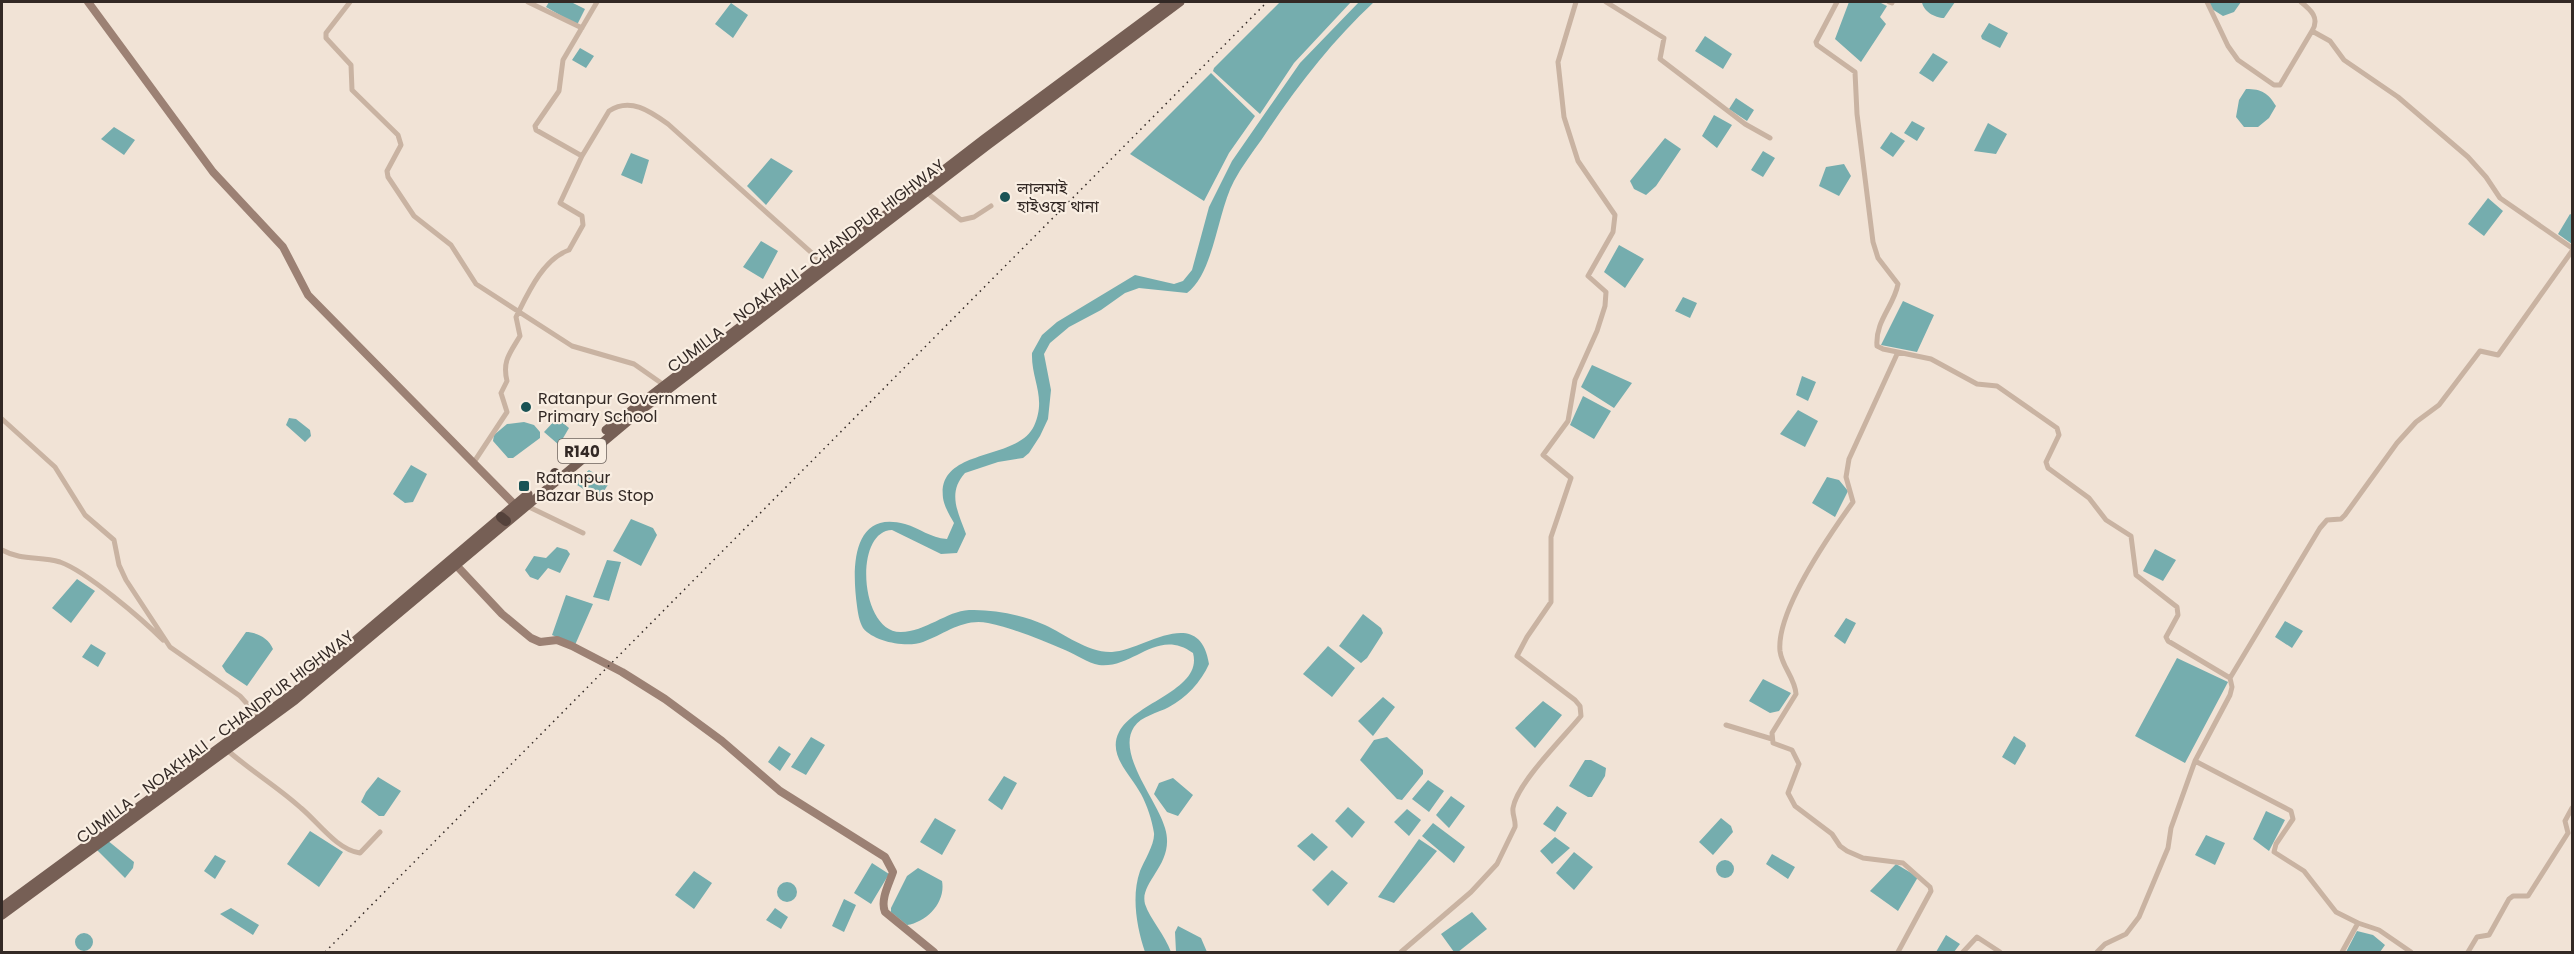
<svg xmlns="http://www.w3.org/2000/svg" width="2574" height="954" font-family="Poppins,'Noto Sans Bengali',sans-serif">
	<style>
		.water { fill: #75adae }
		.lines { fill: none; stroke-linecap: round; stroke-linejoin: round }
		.street { stroke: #c9b3a2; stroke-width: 5 }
		.secondary { stroke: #9c8174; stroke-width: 8 }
		.primary { stroke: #765f55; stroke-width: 9 }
		.highway { stroke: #54423b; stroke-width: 10 }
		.rail { stroke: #332925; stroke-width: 1.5; stroke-dasharray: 1.5 4.5; stroke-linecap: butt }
		.poi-dot { fill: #1a5355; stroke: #f9eee2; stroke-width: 2 }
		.labels { text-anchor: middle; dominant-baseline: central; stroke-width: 4.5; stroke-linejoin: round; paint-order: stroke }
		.shield { fill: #f9eee2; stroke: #6e645e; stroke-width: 1.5 }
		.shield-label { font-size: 15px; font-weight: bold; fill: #332925 }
		.poi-label { font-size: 16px; fill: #332925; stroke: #f9eee2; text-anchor: start }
		.street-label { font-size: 16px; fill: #332925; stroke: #f9eee2 }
	</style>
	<rect width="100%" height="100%" fill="#f1e3d6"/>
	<path class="water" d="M549 2H571L585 9 577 25 546 7Z
		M1280 2H1351L1294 63 1260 114 1213 71 1214 68Z
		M1359 2H1374C1331 42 1294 90 1262 139 1252 153 1242 166 1234 181 1217 213 1214 273 1187 293L1139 288 1125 293 1101 310 1069 327 1050 343 1044 354 1051 390 1048 419 1040 436 1029 453 1023 458 998 462 965 473C947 493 958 512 966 534L957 553 941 554 892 530C853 531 860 633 901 632 925 632 947 611 969 610 993 609 1023 615 1045 625 1065 634 1088 653 1112 652 1143 651 1199 603 1209 664 1201 682 1186 698 1169 707 1158 713 1141 716 1134 727 1116 754 1158 801 1165 828 1176 864 1139 881 1145 904 1150 919 1165 935 1171 952H1145C1137 928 1131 897 1140 871 1144 861 1155 844 1154 833 1152 820 1147 805 1141 794 1131 775 1107 755 1119 732 1135 702 1203 690 1193 653 1157 627 1134 669 1099 665 1088 663 1075 654 1065 650 1039 639 1015 629 988 623 963 618 945 634 923 642 907 648 874 642 863 628 859 621 858 613 857 606 852 570 851 509 905 524 920 528 930 538 947 539L954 523C950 516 944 506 943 498 937 447 1017 462 1034 426 1047 397 1031 380 1032 353L1042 335 1057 322 1135 275 1174 284 1183 281 1192 270 1209 207 1232 161 1300 63Z
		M1849 2H1879L1887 6 1880 17 1886 24 1861 62 1835 39Z
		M1922 2H1955L1944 18C1935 18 1923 11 1922 2Z
		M2208 2H2241L2234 12 2223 16 2212 9Z
		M731 3 748 15 733 38 715 24Z
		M1989 23 2008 33 2000 48 1982 39 1981 36Z
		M1705 36 1732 54 1723 69 1695 51Z
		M580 48 594 56 586 68 572 60Z
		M1933 53 1948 62 1933 82 1919 73Z
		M1211 73 1255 116 1229 153 1204 201 1130 154Z
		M2246 89C2262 89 2268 93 2276 106L2269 118 2258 127H2244L2236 117 2239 100Z
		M1736 98 1754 110 1747 121 1729 109Z
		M1714 115 1732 125 1717 148 1702 136Z
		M1912 121 1925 128 1917 141 1904 133Z
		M1988 123 2007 134 1996 154 1974 151Z
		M114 127 135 140 124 155 101 139Z
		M1891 132 1905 141 1893 157 1880 148Z
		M1665 138 1681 149 1656 186 1646 195 1634 189 1630 181Z
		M1763 151 1775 158 1763 177 1751 170Z
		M631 153 649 160 642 184 621 175Z
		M771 158 793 171 766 205 747 186Z
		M1844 164 1851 176 1839 196 1819 186 1826 167Z
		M2488 198 2503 211 2484 236 2468 224Z
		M2570 214 2572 215V244L2558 234Z
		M761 241 778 251 763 279 743 267Z
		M1619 245 1644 259 1625 288 1604 272Z
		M1683 297 1697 303 1690 318 1675 311Z
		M1903 301 1934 315 1917 352 1881 345Z
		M1592 365 1632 383 1614 408 1581 387Z
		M1802 376 1816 382 1808 401 1796 395Z
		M1583 396 1611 411 1594 439 1570 425Z
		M1798 410 1818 421 1805 447 1780 434Z
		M289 418 296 419 310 430 311 436 305 442 286 425Z
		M557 418 569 428 559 445 544 432Z
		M524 422 534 425 540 432V438L513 458H508L493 441 494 435 507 424Z
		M411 465 427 474 413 502 405 503 393 494Z
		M589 470 609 483 599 499 574 483Z
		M1827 477 1839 480 1848 491 1835 517 1812 503Z
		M631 519 653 528 657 535 641 566 613 551Z
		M557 547 567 550 570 554 560 573 548 568 538 580 530 577 525 570 534 556 546 558Z
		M2155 549 2176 560 2163 581 2143 571Z
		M607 560 621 562 609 601 593 597Z
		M77 579 95 591 71 623 52 608Z
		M566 595 593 604 575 645 552 635Z
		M1363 614 1381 628 1383 633 1367 658 1361 663 1339 646Z
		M1846 618 1856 623 1845 644 1834 636Z
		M2285 621 2303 631 2292 648 2275 637Z
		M246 632C256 632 269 638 273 649L247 686 226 672 222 666Z
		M91 644 106 653 98 667 82 657Z
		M1328 646 1355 668 1332 697 1303 674Z
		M2177 658 2228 682 2185 763 2135 736Z
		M1763 679 1791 693 1779 711 1770 713 1749 701Z
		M1383 697 1395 707 1373 736 1358 721Z
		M1543 701 1562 715 1535 748 1515 728Z
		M2014 736 2025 743 2026 746 2015 765 2002 757Z
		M811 737 825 745 806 775 791 767Z
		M1387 737 1423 770V774L1402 800 1397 799 1360 760 1374 740Z
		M779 746 791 754 780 771 768 762Z
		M1585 760H1591L1606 768 1605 776 1592 797H1588L1569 786Z
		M1004 776 1017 783 1002 810 988 800Z
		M378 777 401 791 384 816H379L361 802 366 792Z
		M1173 778 1193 795 1178 816 1167 812 1154 794 1159 783Z
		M1428 780 1444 791 1429 812 1412 799Z
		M1451 796 1465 806 1449 828 1436 815Z
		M1557 806 1567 813 1555 832 1543 824Z
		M1348 807 1365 822 1352 838 1335 821Z
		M1407 809 1421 820 1409 836 1394 822Z
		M2266 811 2285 820 2269 851 2253 839Z
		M935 818 956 830 942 855 920 842Z
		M1721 818 1731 826 1733 832 1713 855 1699 842Z
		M1433 823 1465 847 1454 863 1422 836Z
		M310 831 343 852 319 887 287 864Z
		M1312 833 1328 847 1314 861 1297 846Z
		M2206 835 2225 843 2215 865 2195 855Z
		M1555 837 1570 848 1552 864 1540 851Z
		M1419 839 1437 851 1394 903 1378 897Z
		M107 840 134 862 133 868 125 878 96 849Z
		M1574 852 1593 867 1574 890 1556 873Z
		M1772 854 1795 867 1788 879 1766 864Z
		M215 855 226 861 215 879 204 871Z
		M1716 869a9 9 0 1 1 18 0a9 9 0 1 1-18 0Z
		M872 863 889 874 871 904 854 893Z
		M1896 864 1918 877 1898 911 1870 891Z
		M918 868 942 881C946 902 927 922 907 925L891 912V908L907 876Z
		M1332 870 1348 883 1328 906 1312 890Z
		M694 871 712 883 694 909 675 895Z
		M777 892a10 10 0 1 1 20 0a10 10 0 1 1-20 0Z
		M844 899 856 905 844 932 832 926Z
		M231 908 259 925 253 935 220 914Z
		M775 908 788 917 781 929 766 920Z
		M1472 912 1487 929 1458 952H1454L1441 934Z
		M1178 926 1201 938 1207 952H1176L1175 932Z
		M2357 931 2373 935 2385 945 2380 952H2346Z
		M75 942a9 9 0 1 1 18 0a9 9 0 1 1-18 0Z
		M1946 935 1960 944 1954 952H1936Z"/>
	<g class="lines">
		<path class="street" d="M350 2 326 33V38L351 65 352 90 398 135 401 145 387 171 388 177 414 216 451 245 476 284 572 346 634 364 664 385
			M528 2 582 28
			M1606 2 1664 38 1660 59 1745 124 1770 138
			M1837 2 1816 42 1817 45 1855 72 1857 114 1873 242 1878 258 1898 284C1894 306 1875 321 1877 346L1883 349 1931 359 1977 384 1997 386 2057 428 2059 435 2046 462 2048 468 2089 498 2106 520 2131 536 2136 575 2177 607 2178 615 2166 637 2168 641 2230 678 2232 687 2230 695 2195 761 2171 828 2168 848 2139 917 2126 934 2105 944 2097 952
			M1889 2 1892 3
			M2207 2 2228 46 2238 60 2274 85H2280L2312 31 2330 41 2344 60 2398 97 2468 157 2486 177 2500 198 2572 248
			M2301 2C2311 10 2320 18 2312 31
			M582 156 609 111C630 97 650 111 668 124L823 263
			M926 192 961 220 974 217 991 206
			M1898 352 1849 459 1846 477 1853 502C1830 534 1776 611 1780 651 1782 667 1795 678 1796 694L1772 733 1773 743 1792 750 1799 764 1788 793 1795 806 1832 834 1840 846 1847 851 1863 858 1903 863 1930 887 1931 891 1898 952
			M2 419 55 467 85 515 114 540 119 565 126 580 170 647 240 696 260 718
			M474 462 507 412 501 393 507 381C502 361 510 353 520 336L516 317C528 293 543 259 569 250L583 225 582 216 560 203 582 156 536 130 535 126 559 91 563 60 597 2
			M527 506 583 533
			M2 550C22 561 39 556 60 562 86 571 142 619 163 640
			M2230 678 2320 528 2327 520 2341 519 2345 515 2397 443 2416 422 2439 405 2480 351 2498 355 2572 251
			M1726 725 1772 739
			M227 750C251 771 278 787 301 808 318 822 337 850 360 853L380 832
			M2195 761 2291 811 2293 819 2276 844 2274 852 2304 871 2336 912 2358 923
			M1401 952 1471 892 1497 864 1515 827C1516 820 1512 815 1513 808 1517 783 1564 737 1581 716L1580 706 1575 700 1517 656 1527 637 1551 602V537L1571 478 1543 455 1568 421 1575 380 1597 331 1605 306 1606 292 1588 276 1613 232 1615 215 1578 161 1564 117 1558 62 1576 2
			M1963 952 1977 937 2000 952
			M2342 952 2358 923 2379 930 2411 952
			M2468 952 2477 937 2489 935 2509 899 2513 896H2528L2568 833 2565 821 2572 808"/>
		<path class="secondary" d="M88 2 213 172 283 247 308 295 515 505
			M456 565 502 614 531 638 540 642 557 640 572 646 622 672 665 699 722 741 780 791 885 857 893 872C889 884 880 900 885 912L934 952"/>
		<path class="primary" d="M606 430 984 139 1169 2
			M2 907 291 695 528 494
			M2 915 295 700 639 412 988 145 1180 2"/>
		<path class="highway" d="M555 473 558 478
			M501 517 506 521"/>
		<path class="rail" d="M325 952 1267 2"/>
	</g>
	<g class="poi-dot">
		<circle cx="1005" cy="197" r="6"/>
		<circle cx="526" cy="407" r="6"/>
		<rect x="518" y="480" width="12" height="12" rx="3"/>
	</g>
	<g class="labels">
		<rect class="shield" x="558" y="439" width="48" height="24" rx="4.5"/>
		<g class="shield-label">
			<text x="582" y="451">R140</text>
		</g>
		<g class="poi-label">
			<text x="1017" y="188">লালমাই<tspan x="1017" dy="18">হাইওয়ে থানা</tspan></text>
			<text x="538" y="398">Ratanpur Government<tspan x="538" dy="18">Primary School</tspan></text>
			<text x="536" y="477">Ratanpur<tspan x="536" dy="18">Bazar Bus Stop</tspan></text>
		</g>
		<g class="street-label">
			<text transform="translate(806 266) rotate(-37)">CUMILLA - NOAKHALI - CHANDPUR HIGHWAY</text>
			<text transform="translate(215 737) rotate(-37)">CUMILLA - NOAKHALI - CHANDPUR HIGHWAY</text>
		</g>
	</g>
	<rect width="2574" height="954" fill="none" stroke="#332925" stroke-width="6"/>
</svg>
